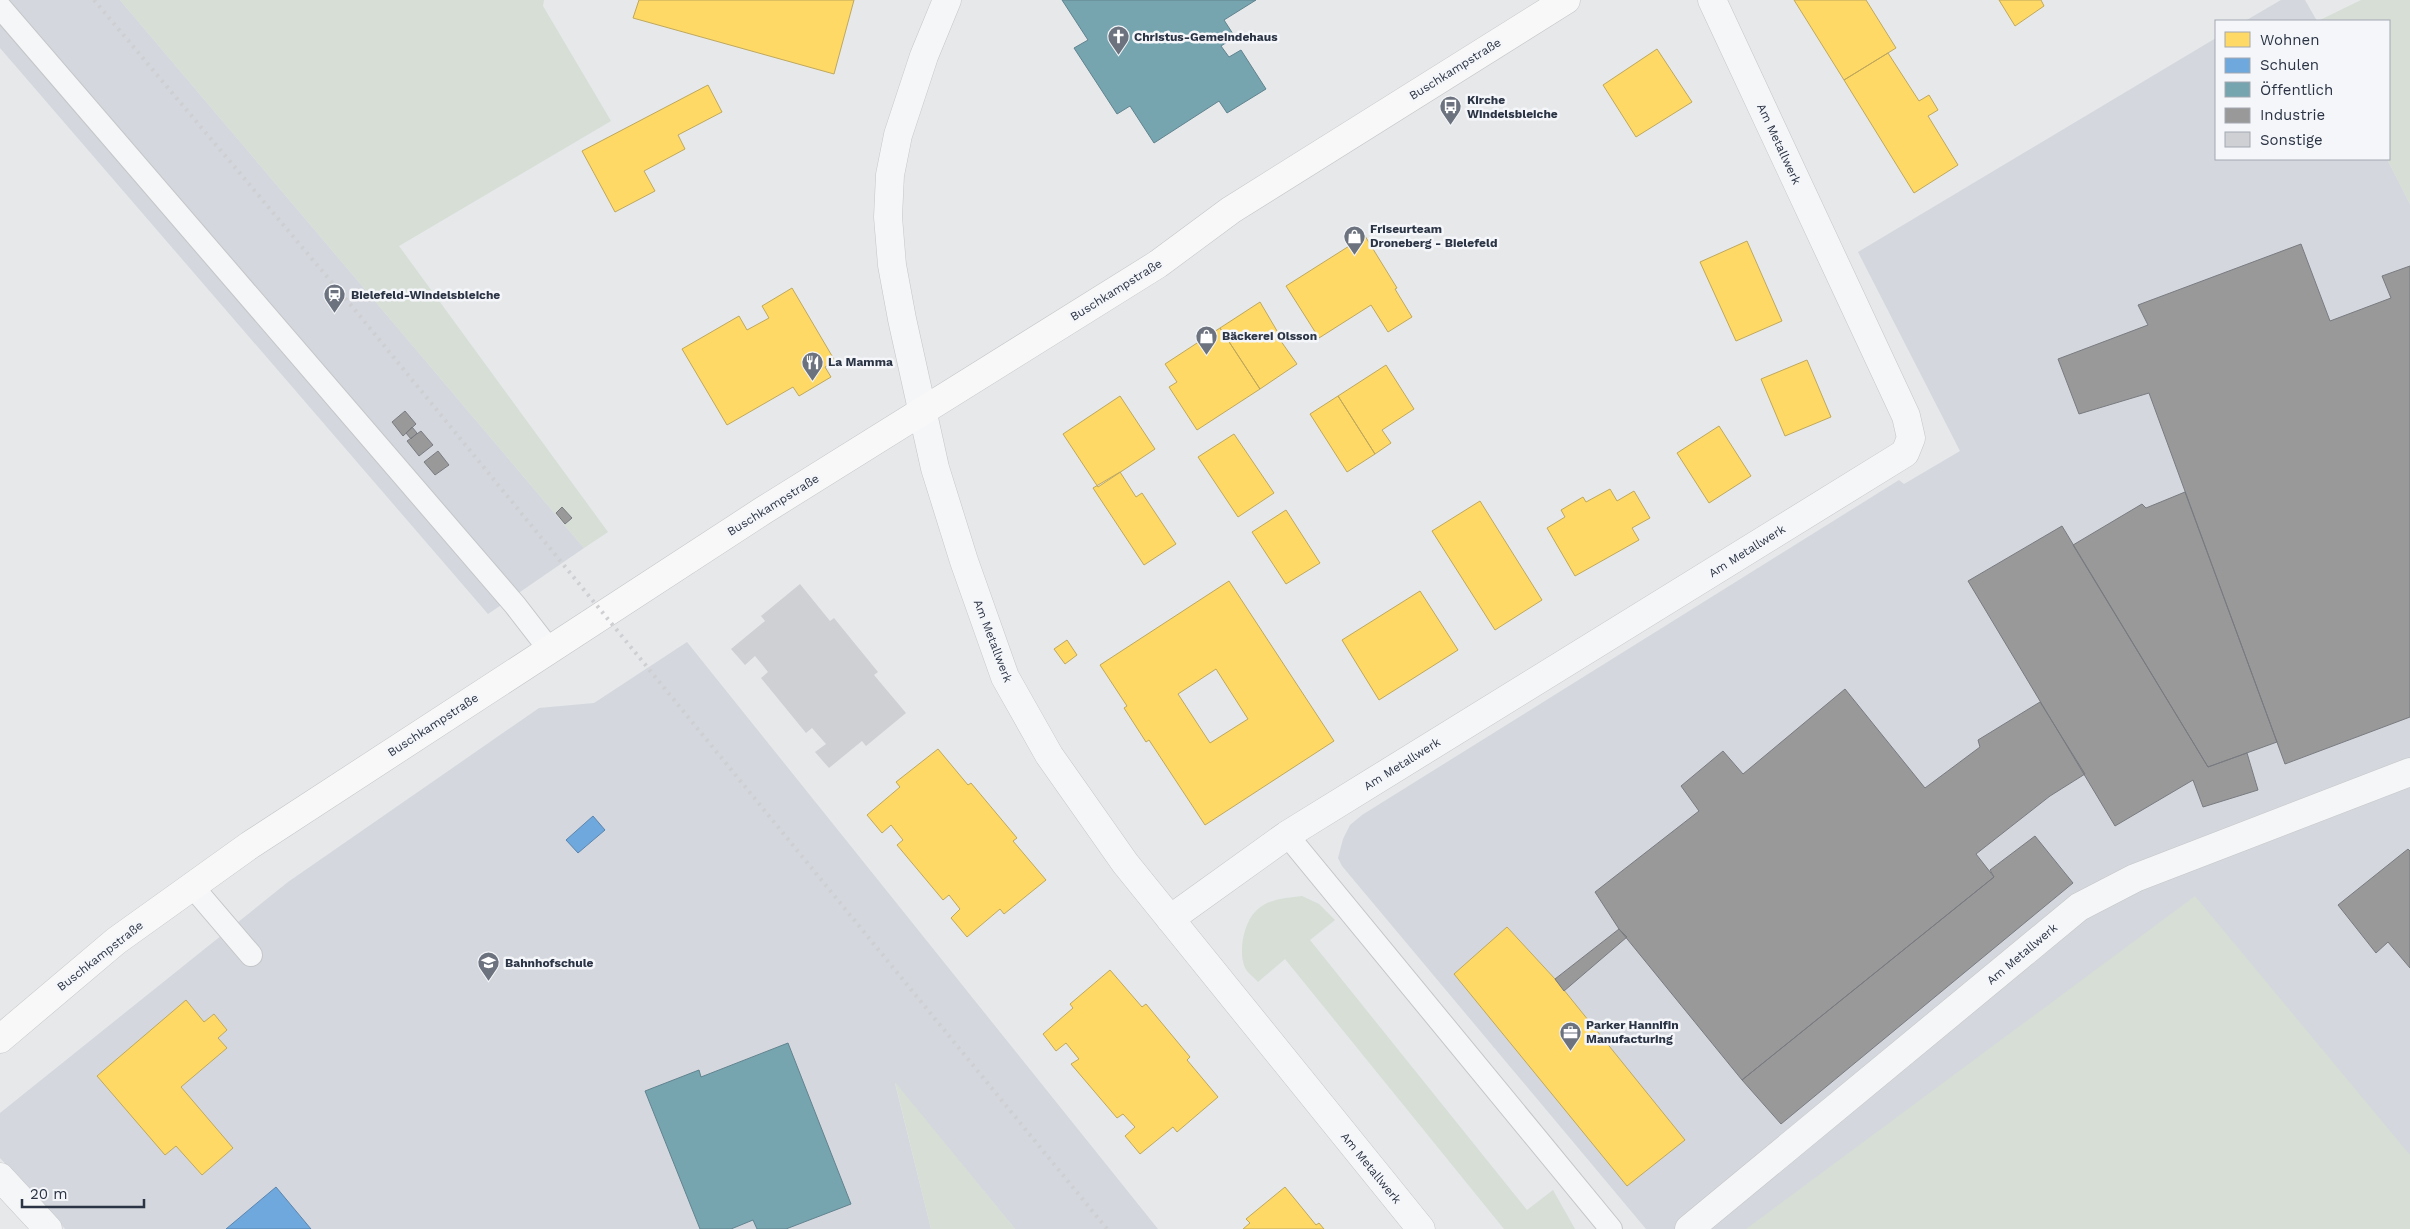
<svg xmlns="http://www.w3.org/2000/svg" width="2410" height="1229" font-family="'Work Sans',sans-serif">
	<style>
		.built { fill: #d4d7dd }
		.green { fill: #d6ded6 }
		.homes { fill: #ffd966; stroke: #bfa85c; fill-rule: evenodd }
		.schools { fill: #6fa8dc; stroke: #5b85af }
		.public { fill: #76a5af; stroke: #60838f }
		.industry { fill: #999; stroke: #787b80 }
		.building { fill: #ced0d3 }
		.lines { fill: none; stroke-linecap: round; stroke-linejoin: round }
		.lane-casing { stroke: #c4c6c8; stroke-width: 24 }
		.street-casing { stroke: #c4c6c8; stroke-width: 29 }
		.secondary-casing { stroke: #c4c6c8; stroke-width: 29 }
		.lane { stroke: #f5f6f7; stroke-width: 22 }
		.street { stroke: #f5f6f7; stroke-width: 28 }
		.secondary { stroke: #f8f8f8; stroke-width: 28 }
		.rail { stroke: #cecfd2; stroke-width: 4; stroke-dasharray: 2.5 5; stroke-linecap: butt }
		.labels { text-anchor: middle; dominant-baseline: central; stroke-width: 5; stroke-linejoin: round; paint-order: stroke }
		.poi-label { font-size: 12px; font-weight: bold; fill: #2b3445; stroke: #f4f6f9; text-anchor: start }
		.street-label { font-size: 12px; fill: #2b3445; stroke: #f4f6f9 }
	</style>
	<rect width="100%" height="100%" fill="#e6e8ea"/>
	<path class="built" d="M0 0H120L584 548 488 614 0 48Z
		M2281 0H2305L2317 21H2245Z
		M2216 38V159H2387L2410 204V1229H1646L1342 866 1338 858 1343 839 1350 825 1362 815 1899 480 1904 484 1960 451 1858 252Z
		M687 642 1158 1229H1015L895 1083 931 1229H65L0 1158V1113L288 882 539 708 594 703Z"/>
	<path class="green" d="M120 0H544L543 6 611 121 399 246 608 532 584 548Z
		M2361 0H2410V204L2387 159H2389V21H2318Z
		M1302 896 1319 904 1335 920 1310 940 1527 1210 1553 1190 1575 1229H1504L1285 959 1258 982C1255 978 1250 975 1247 971 1237 957 1243 924 1255 912 1266 899 1286 898 1302 896Z
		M2195 896 2410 1155V1229H1746Z
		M895 1082 1015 1229H931Z"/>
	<path class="homes" d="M639 0H854L834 74 633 18Z
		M1794 0H1866L1896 48 1844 80Z
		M1999 0H2041L2044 6 2015 26Z
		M1657 49 1692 102 1636 137 1603 85Z
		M1888 53 1919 101 1929 95 1938 110 1928 116 1958 165 1914 193 1844 80Z
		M708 85 722 112 678 135 685 149 644 171 655 191 615 212 582 151Z
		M1365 236 1397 288 1395 289 1412 317 1388 332 1371 305 1319 338 1286 286Z
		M1747 241 1782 321 1736 341 1700 262Z
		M792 288 835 361 825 367 831 377 799 396 793 387 727 425 682 349 739 316 747 330 769 318 762 306Z
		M1260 302 1280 336 1278 337 1297 364 1260 389 1220 328Z
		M1220 328 1260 389 1197 430 1169 387 1177 382 1165 364Z
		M1807 360 1831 417 1785 436 1761 379Z
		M1386 365 1414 409 1382 430 1391 443 1375 454 1338 396Z
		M1120 396 1155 449 1098 487 1063 434Z
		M1338 396 1375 454 1347 472 1310 414Z
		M1719 426 1751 476 1709 503 1677 453Z
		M1234 434 1274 493 1238 517 1198 457Z
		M1120 472 1136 497 1142 493 1176 544 1144 565 1093 488Z
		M1610 489 1617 501 1634 491 1650 518 1632 528 1639 540 1575 576 1547 528 1565 517 1561 510 1583 497 1586 502Z
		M1480 501 1542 600 1495 630 1432 531Z
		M1286 510 1320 563 1286 584 1252 532Z
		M1229 581 1334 741 1205 825 1149 740 1146 742 1124 708 1127 706 1100 665ZM1216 669 1248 719 1210 743 1178 694Z
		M1420 591 1458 650 1379 700 1342 640Z
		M1067 640 1077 655 1065 664 1054 649Z
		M938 749 968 785 971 783 1017 838 1013 841 1046 880 1004 914 1000 909 967 937 951 918 960 909 949 895 943 900 897 845 903 840 891 825 882 833 867 815 900 787 896 782Z
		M1507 927 1555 979 1685 1140 1627 1186 1454 974Z
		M1110 970 1142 1007 1146 1004 1190 1057 1187 1060 1218 1097 1177 1132 1173 1127 1140 1154 1125 1136 1135 1127 1123 1114 1117 1118 1071 1064 1079 1059 1066 1043 1056 1051 1043 1034 1073 1008 1070 1004Z
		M186 1000 204 1022 214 1014 227 1030 218 1038 227 1048 181 1087 233 1148 202 1175 176 1146 165 1155 97 1076Z
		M1285 1187 1316 1225 1319 1223 1324 1229H1243L1250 1223 1246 1219Z"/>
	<path class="schools" d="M593 816 605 830 578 853 566 840Z
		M276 1187 311 1229H226Z"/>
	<path class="public" d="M1062 0H1256L1224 20 1235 37 1221 46 1229 57 1241 50 1266 89 1227 113 1219 101 1154 143 1130 106 1117 114 1074 48 1088 40Z
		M788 1043 851 1204 786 1229H757L753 1220 731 1229H700L645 1091 699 1070 701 1077Z"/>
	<path class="industry" d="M2301 244 2330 321 2391 298 2382 276 2410 266V717L2285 764 2149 393 2079 414 2058 359 2148 325 2138 305Z
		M405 411 416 424 403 436 392 422Z
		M412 427 417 433 411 439 406 433Z
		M421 431 433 445 419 456 407 441Z
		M438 451 449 465 435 475 424 462Z
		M2185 492 2277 742 2208 767 2073 545 2142 504 2146 508Z
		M562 507 572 518 565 524 556 513Z
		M2062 526 2208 767 2247 753 2258 790 2203 807 2193 780 2115 826 1968 581Z
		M1845 689 1925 788 1980 747 1978 740 2040 702 2085 774 2050 796 1976 854 1994 877 1742 1080 1619 929 1595 892 1699 811 1681 786 1723 751 1743 774Z
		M2035 836 2073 883 1781 1124 1742 1080 1994 877 1990 870Z
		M2408 849 2410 851V968L2388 942 2376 953 2338 905Z
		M1619 929 1627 937 1564 991 1555 979Z"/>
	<path class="building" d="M800 584 830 621 834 618 878 672 874 675 906 713 866 746 862 741 829 768 815 752 826 744 812 728 806 733 761 678 768 672 755 656 745 665 731 649 765 621 761 616Z"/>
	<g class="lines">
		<defs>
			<path id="lane" d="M0 7 515 605 549 649
				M1287 835 1611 1229
				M192 886 251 955"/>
			<path id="street" d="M947 0 924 56 898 135 890 175 888 217 892 265 902 319 935 468 964 561 1005 677 1049 755 1125 863 1421 1229
				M1170 919 1287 835 1905 453 1911 438 1906 416 1712 0
				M0 1177 48 1229
				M1689 1229 2079 907 2135 878 2410 772"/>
			<path id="secondary" d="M0 1039 116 941 250 845 764 510 1158 264 1231 210 1566 0"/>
		</defs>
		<use href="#lane" class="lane-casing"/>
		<use href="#street" class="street-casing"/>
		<use href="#secondary" class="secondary-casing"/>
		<use href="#lane" class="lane"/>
		<use href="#street" class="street"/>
		<use href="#secondary" class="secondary"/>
		<path class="rail" d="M94 0 355 310 1107 1229"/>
	</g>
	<defs>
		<symbol id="church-pin" viewBox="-11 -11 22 30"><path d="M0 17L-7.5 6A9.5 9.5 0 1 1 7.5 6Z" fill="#6c737f" stroke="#f4f6f9"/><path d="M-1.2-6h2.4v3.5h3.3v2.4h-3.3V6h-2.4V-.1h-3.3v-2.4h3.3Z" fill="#fff"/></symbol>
		<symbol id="bus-pin" viewBox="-11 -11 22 30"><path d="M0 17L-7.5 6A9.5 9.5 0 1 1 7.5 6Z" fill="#6c737f" stroke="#f4f6f9"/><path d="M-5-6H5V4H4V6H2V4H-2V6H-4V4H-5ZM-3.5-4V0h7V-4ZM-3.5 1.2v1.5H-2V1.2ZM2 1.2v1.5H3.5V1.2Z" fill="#fff"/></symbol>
		<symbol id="shop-pin" viewBox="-11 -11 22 30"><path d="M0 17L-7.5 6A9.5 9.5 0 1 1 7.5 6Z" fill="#6c737f" stroke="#f4f6f9"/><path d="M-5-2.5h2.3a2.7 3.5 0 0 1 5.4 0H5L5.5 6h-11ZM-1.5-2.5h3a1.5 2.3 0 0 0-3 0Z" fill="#fff"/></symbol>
		<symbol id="station-pin" viewBox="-11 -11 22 30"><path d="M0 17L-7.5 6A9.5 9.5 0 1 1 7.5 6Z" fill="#6c737f" stroke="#f4f6f9"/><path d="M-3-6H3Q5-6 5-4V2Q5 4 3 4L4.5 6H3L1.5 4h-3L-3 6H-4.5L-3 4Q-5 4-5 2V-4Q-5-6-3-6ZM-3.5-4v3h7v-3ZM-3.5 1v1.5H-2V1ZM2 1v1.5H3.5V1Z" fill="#fff"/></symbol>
		<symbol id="restaurant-pin" viewBox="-11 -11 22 30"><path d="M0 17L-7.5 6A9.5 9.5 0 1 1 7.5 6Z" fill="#6c737f" stroke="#f4f6f9"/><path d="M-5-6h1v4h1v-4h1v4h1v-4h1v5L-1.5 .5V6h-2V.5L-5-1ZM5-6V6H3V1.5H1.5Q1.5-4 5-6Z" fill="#fff"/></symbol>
		<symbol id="school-pin" viewBox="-11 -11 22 30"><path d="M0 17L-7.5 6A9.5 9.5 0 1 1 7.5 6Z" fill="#6c737f" stroke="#f4f6f9"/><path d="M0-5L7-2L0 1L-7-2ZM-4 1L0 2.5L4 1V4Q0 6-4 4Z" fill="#fff"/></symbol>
		<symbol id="office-pin" viewBox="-11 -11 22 30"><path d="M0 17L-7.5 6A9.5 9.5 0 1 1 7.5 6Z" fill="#6c737f" stroke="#f4f6f9"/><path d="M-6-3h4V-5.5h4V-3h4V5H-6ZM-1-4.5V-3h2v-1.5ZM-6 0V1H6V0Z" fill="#fff"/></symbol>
	</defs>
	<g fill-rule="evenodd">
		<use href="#church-pin" x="1106" y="24" width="25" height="34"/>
		<use href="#bus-pin" x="1438" y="94" width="25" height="34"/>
		<use href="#shop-pin" x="1342" y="224" width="25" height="34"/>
		<use href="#station-pin" x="322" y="282" width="25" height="34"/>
		<use href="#shop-pin" x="1194" y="324" width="25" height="34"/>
		<use href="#restaurant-pin" x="800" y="350" width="25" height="34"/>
		<use href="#school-pin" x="476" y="950" width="25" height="34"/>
		<use href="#office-pin" x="1558" y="1020" width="25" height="34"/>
	</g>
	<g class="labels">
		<g class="poi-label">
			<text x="1134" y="37">Christus-Gemeindehaus</text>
			<text x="1467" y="100">Kirche<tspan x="1467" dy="14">Windelsbleiche</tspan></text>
			<text x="1370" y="229">Friseurteam<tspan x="1370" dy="14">Droneberg - Bielefeld</tspan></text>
			<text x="351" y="295">Bielefeld-Windelsbleiche</text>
			<text x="1222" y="336">Bäckerei Olsson</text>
			<text x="828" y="362">La Mamma</text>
			<text x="505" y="963">Bahnhofschule</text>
			<text x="1586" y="1025">Parker Hannifin<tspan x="1586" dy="14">Manufacturing</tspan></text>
		</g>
		<g class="street-label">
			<text transform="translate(1455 69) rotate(-32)">Buschkampstraße</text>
			<text transform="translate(1779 144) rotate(65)">Am Metallwerk</text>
			<text transform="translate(1116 290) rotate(-32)">Buschkampstraße</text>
			<text transform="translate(773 505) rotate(-32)">Buschkampstraße</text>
			<text transform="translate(1747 551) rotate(-32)">Am Metallwerk</text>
			<text transform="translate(993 641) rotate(69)">Am Metallwerk</text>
			<text transform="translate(433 725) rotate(-33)">Buschkampstraße</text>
			<text transform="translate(1402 764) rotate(-32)">Am Metallwerk</text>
			<text transform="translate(2022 954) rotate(-40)">Am Metallwerk</text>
			<text transform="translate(100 956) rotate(-38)">Buschkampstraße</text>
			<text transform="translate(1371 1168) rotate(51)">Am Metallwerk</text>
		</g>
	</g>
	<rect x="2215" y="20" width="175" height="140" fill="#f4f6f9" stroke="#a4a8b1"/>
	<rect x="2225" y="32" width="25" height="15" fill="#ffd966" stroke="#a4a8b1"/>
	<text x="2260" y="45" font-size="15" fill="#2b3445">Wohnen</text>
	<rect x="2225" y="58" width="25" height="15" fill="#6fa8dc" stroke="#a4a8b1"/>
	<text x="2260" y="70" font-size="15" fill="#2b3445">Schulen</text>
	<rect x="2225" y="82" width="25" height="15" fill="#76a5af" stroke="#a4a8b1"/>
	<text x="2260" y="95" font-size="15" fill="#2b3445">Öffentlich</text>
	<rect x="2225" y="108" width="25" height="15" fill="#999999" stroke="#a4a8b1"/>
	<text x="2260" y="120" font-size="15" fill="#2b3445">Industrie</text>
	<rect x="2225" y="132" width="25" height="15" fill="#ced0d3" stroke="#a4a8b1"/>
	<text x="2260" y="145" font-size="15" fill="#2b3445">Sonstige</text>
	<path d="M22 1199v8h122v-8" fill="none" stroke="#2b3445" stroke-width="2.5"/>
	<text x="30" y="1199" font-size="15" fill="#2b3445" stroke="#f4f6f9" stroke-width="4" paint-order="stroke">20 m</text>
</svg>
